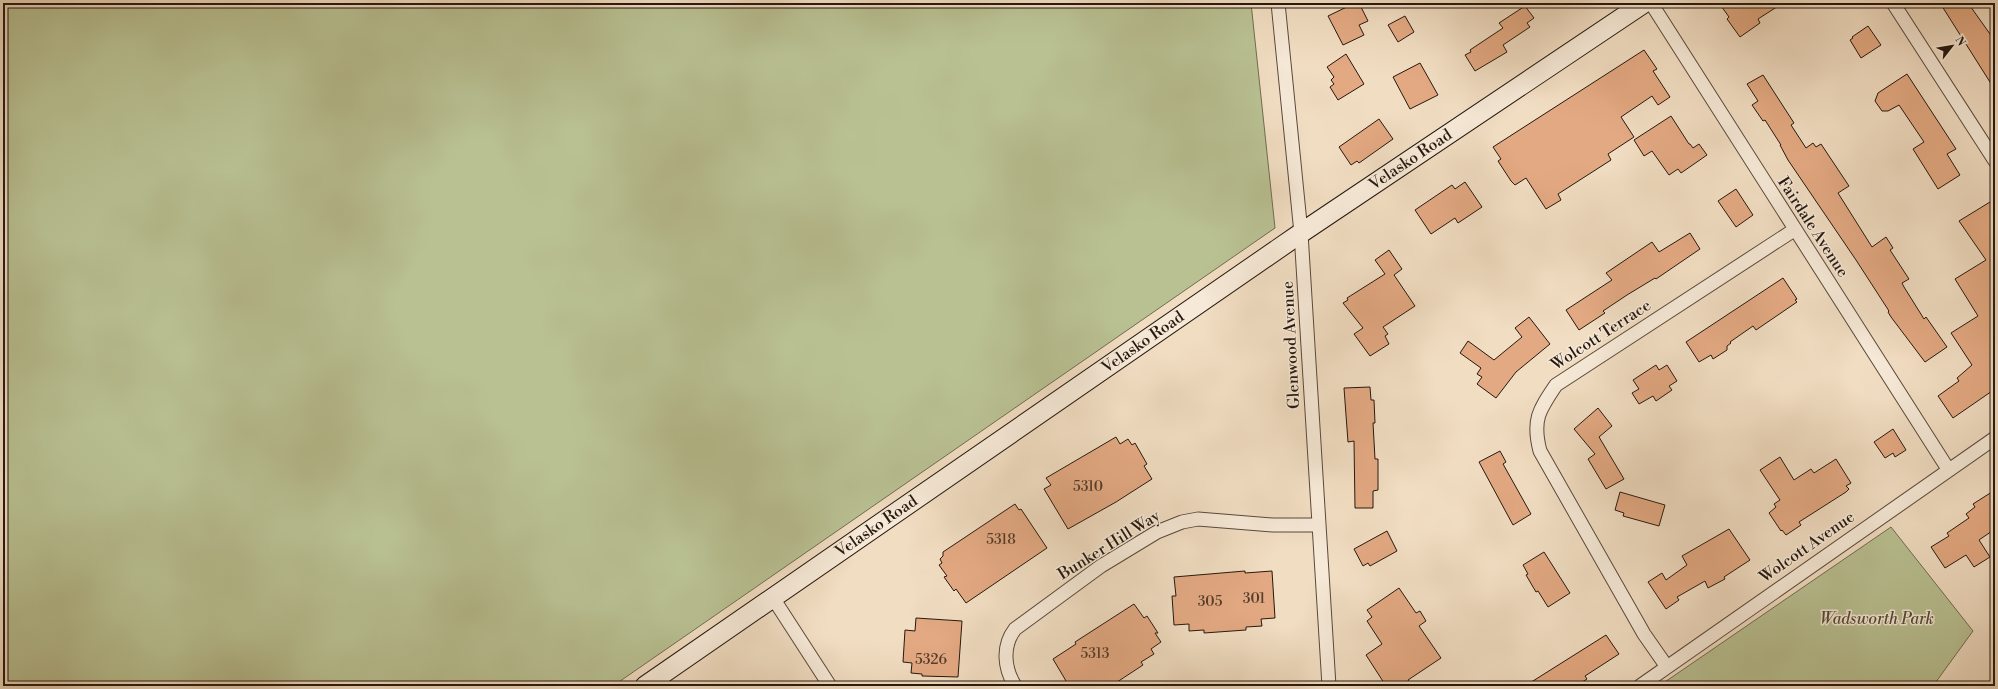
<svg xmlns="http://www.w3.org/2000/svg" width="1998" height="689" font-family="'Libre Bodoni',serif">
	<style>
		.green { fill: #b9c193; stroke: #706c51 }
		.building { fill: #e3a982; stroke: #26180f }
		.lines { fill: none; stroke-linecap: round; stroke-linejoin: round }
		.street-casing { stroke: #59493c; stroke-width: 15 }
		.secondary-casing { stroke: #26180f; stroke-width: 21 }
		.street { stroke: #f6e9d7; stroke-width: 13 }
		.secondary { stroke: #f6e9d7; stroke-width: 19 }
		.labels { text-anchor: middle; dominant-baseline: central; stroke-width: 3; stroke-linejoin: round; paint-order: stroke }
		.number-label { font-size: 14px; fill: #553c2c }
		.street-label { font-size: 16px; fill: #26180f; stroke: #f6e9d7 }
		.park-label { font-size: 16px; font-style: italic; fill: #524b37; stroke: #f6e9d7 }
	</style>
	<rect width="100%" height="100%" fill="#f1ddc2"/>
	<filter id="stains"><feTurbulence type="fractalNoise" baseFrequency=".005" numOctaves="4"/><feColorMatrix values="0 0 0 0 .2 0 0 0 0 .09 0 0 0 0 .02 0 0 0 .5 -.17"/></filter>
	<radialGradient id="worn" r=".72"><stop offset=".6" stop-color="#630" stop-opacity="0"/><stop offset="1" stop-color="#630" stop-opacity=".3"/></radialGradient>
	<path class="green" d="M3 3H1251L1275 228 613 686H3Z
		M1891 527 1973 631 1933 686H1659Z"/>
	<path class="building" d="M1355 3H1359L1368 21 1359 25 1364 35 1343 45 1328 16Z
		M1719 3H1783L1758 19 1760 23 1740 37 1727 19 1729 17Z
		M1940 3H1968L1995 41V90Z
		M1525 6 1534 18 1527 23 1530 27 1503 45 1507 52 1475 71 1465 55 1471 52 1470 50 1503 28 1499 23Z
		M1405 16 1414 32 1398 42 1388 25Z
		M1868 26 1881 45 1861 58 1850 40 1853 38 1852 37Z
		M1644 50 1657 69 1653 71 1670 97 1658 105 1652 96 1621 117 1634 137 1608 154 1611 160 1558 194 1561 200 1546 209 1526 178 1515 185 1511 181 1498 161 1501 159 1493 147Z
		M1346 54 1364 84 1338 100 1330 87 1334 84 1331 80 1334 77 1327 67Z
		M1420 63 1438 95 1410 109 1393 77Z
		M1907 74 1956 149 1947 154 1960 175 1938 189 1913 149 1924 142 1899 105 1888 111H1882L1875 101 1878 93Z
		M1763 75 1794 123 1791 125 1806 148 1813 143 1816 147 1821 144 1849 186 1838 193 1872 247 1886 237 1893 248 1890 250 1909 279 1902 283 1904 287 1924 319 1926 317 1947 347 1925 362 1891 317 1888 312 1889 311 1856 260 1788 160 1780 145H1781L1765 120 1763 121 1752 105 1758 101 1747 84Z
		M1671 116 1689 144H1690L1693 148 1699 144 1707 155 1681 173 1678 169 1669 175 1652 151 1644 156 1634 140Z
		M1379 119 1393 139 1359 163 1357 161 1351 165 1339 147Z
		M1465 182 1482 207 1458 223 1455 218 1431 234 1415 210 1452 185 1455 189Z
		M1736 189 1753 215 1736 227 1718 201Z
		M1990 202 1995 209V389L1953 418 1938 396 1959 381 1957 378 1972 365 1951 333 1978 316 1955 279 1986 260 1959 221Z
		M1690 233 1700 249 1656 279 1655 278 1627 295 1603 311 1605 313 1579 330 1566 310 1612 280 1606 273 1652 242 1659 252Z
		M1389 250 1402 269 1394 275 1415 306 1383 327 1388 334 1385 336 1389 344 1370 356 1354 334 1363 328 1343 303 1348 300 1347 298 1385 274 1375 260Z
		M1783 278 1797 299 1795 300 1797 302 1756 330 1753 326 1730 342 1731 343 1727 346V350L1713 359 1711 355 1699 362 1686 342Z
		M1529 317 1550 344 1516 372 1496 398 1477 384 1482 377 1477 374 1481 368 1460 353 1468 341 1494 360 1522 337 1515 328Z
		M1656 365 1659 370 1667 365 1677 381 1669 386 1672 390 1656 401 1653 396 1639 404 1632 393 1639 389 1633 380Z
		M1370 387 1371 400H1374L1375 423H1373L1375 459H1378V490L1373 491V508H1355L1354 441 1348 442 1344 388Z
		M1598 408 1612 426 1599 437 1624 479 1606 489 1588 459 1595 454 1574 429Z
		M1893 429 1906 450 1895 457 1893 453 1885 458 1874 442Z
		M1116 437 1120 444 1128 439 1132 445 1135 443 1147 464 1144 466 1152 479 1116 502 1068 529 1044 489 1051 485 1046 478Z
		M1500 451 1506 462 1503 464 1531 514 1513 525 1479 462Z
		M1780 457 1794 480 1811 469 1814 473 1836 459 1851 483 1846 486 1849 489 1846 492 1799 522 1801 525 1786 535 1782 530 1781 531 1769 513 1776 507 1774 504 1780 500 1760 470Z
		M1995 490V529L1979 540 1990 557 1974 567 1966 555 1945 568 1931 547 1949 536 1947 533 1969 518 1966 514 1975 507 1973 504Z
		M1620 492 1665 505 1659 526 1623 516 1624 513 1615 510Z
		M1015 504 1019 510 1021 509 1047 548 966 603 956 589 954 591 944 577 947 576 939 565 942 563 940 559 943 556V552Z
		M1729 529 1750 560 1724 577 1725 579 1708 588 1705 581 1677 597 1679 600 1666 609 1648 582 1662 573 1666 580 1687 565 1682 556Z
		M1387 531 1397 551 1370 566 1368 563 1363 566 1354 549Z
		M1544 552 1570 593 1548 607 1538 591 1536 592 1526 575 1528 574 1523 565Z
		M1245 571V573L1272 571 1275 618 1261 619 1262 626 1246 627V630L1204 633V630L1189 631V624L1174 625 1172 596H1176L1174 577Z
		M1399 588 1416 613 1420 611 1426 621 1419 626 1441 658 1408 680 1412 686H1386L1366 655 1382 644 1367 621 1372 617 1367 610Z
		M1134 604 1144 618 1147 616 1158 633H1155L1161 642 1151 649 1154 654 1141 662 1143 665 1111 686H1069L1053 659 1076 644 1075 642Z
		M916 618 962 621 958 677 922 676V674L911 673 912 663 903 662 905 630 915 631Z
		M1606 635 1619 654 1585 676 1587 679 1576 686H1525Z"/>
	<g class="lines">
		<defs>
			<path id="street" d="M1278 3 1301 233 1329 686
				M1651 3 1948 469
				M1893 3 1995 161
				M773 598 830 686
				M1667 667 1644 634 1540 451C1532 420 1539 410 1556 385L1794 230
				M1015 686C1004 668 1002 646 1015 629L1101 566 1157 532 1182 522 1198 519 1273 525H1318
				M1640 686 1995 438"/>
			<g id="secondary">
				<path id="s1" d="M645 686 1301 233 1644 3"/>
			</g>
		</defs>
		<use href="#street" class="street-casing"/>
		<use href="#secondary" class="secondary-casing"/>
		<use href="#street" class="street"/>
		<use href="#secondary" class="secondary"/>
	</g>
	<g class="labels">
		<g class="number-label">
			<text x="1088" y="487">5310</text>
			<text x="1001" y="540">5318</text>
			<text x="1254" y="599">301</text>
			<text x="1210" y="602">305</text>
			<text x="1095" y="654">5313</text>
			<text x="931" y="660">5326</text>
		</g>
		<g class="street-label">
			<text stroke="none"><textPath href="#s1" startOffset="929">Velasko Road</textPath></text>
			<text transform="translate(1813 227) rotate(57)">Fairdale Avenue</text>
			<text transform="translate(1601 335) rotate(-33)">Wolcott Terrace</text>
			<text stroke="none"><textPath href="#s1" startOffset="605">Velasko Road</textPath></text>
			<text transform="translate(1291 345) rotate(-93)">Glenwood Avenue</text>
			<text stroke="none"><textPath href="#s1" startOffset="281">Velasko Road</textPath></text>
			<text transform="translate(1109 545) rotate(-32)">Bunker Hill Way</text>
			<text transform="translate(1807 547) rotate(-35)">Wolcott Avenue</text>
		</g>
		<g class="park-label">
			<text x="1877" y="619">Wadsworth Park</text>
		</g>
	</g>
	<rect width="1998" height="689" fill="none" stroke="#f1ddc2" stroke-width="16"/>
	<rect x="4" y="4" width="1990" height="681" fill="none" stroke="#26180f" stroke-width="2"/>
	<rect x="8" y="8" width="1982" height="673" fill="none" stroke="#26180f"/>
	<g transform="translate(1952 46) rotate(59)" stroke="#f6e9d7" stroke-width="3" paint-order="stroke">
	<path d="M0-3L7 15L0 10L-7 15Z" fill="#26180f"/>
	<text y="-6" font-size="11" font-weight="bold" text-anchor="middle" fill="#26180f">N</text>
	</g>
	<rect width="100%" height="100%" filter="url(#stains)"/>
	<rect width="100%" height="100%" fill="url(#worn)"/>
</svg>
